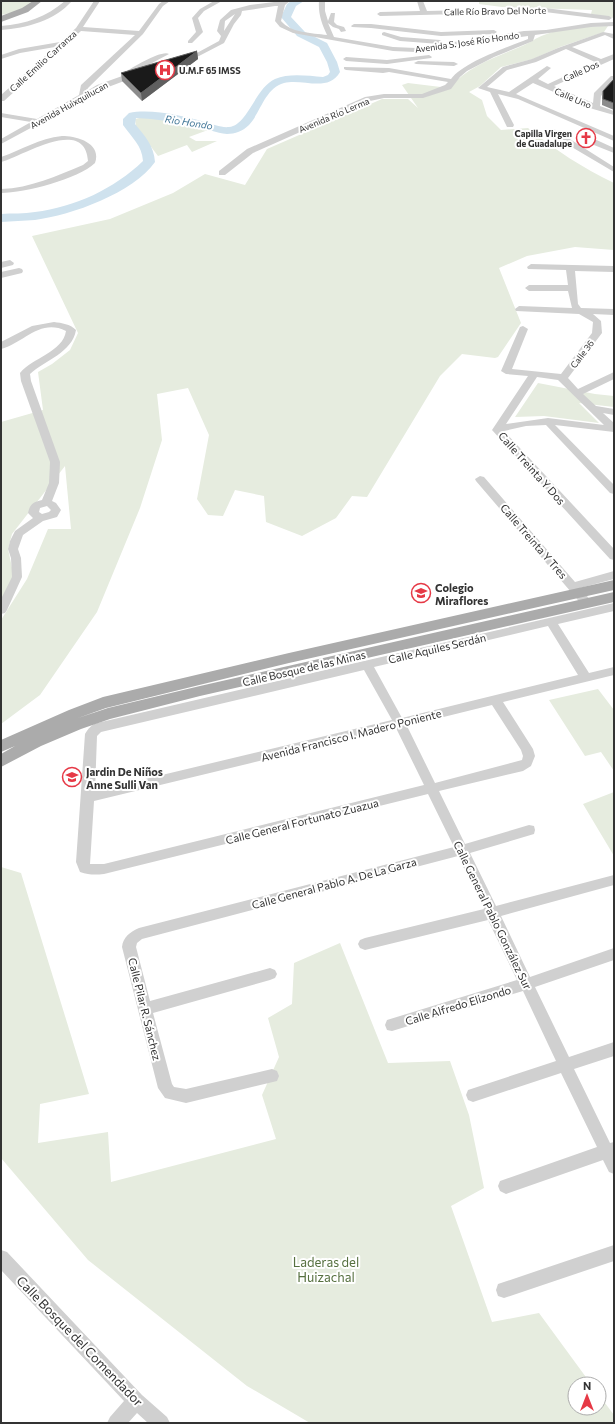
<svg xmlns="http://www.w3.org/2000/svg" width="615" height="1424" font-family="Commissioner,sans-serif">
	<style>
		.green { fill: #e6ecdf }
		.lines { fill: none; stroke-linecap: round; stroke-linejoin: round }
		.river { fill: #cfe2ee; fill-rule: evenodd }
		.minor { fill: #d0d0d0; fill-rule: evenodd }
		.major { fill: #ababab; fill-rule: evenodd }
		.wall { fill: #8c8c8c }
		.shaded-wall { fill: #5f5f5f }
		.building { fill: #1a1a1a; stroke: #5f5f5f }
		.labels { text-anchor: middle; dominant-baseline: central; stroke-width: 4; stroke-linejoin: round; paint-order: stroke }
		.far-street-label { font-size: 9px; fill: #333; stroke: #fff }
		.far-poi-label { font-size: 9px; font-weight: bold; fill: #333; stroke: #fff; text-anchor: start }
		.far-water-label { font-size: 10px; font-style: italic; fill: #3f7597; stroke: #fff }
		.street-label { font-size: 11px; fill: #333; stroke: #fff }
		.poi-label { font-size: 11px; font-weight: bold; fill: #333; stroke: #fff; text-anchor: start }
		.near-park-label { font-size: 13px; fill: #56703f; stroke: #fff }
		.near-street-label { font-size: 13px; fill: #333; stroke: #fff }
	</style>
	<rect width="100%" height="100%" fill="#fff"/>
	<path class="green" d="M1 1H36L19 11 1 15Z
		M479 1H614V18L591 14 592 10 502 7 479 4Z
		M608 26 604 32 560 47 533 59 501 67 480 86 469 92 482 100 487 116 501 130 528 128C555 150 583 168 614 183V250L575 247 527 256 499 268 521 323 498 357 495 358 462 354 440 376 367 497 352 496 336 518 302 536 266 522 264 496 235 490 223 516 208 515 197 499 209 435 188 388 157 394 162 440 140 508 97 612 40 695 1 724V620L27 579 48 529H71L65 466 12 534 8 549 14 577 1 602V422L43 410 38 372 52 364 70 350 78 333 32 236 110 219 173 193 205 174 245 185 267 149 382 99H408L418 108 402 85 408 83 449 88C468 66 496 57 522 46 530 43 537 37 544 35 564 27 587 27 608 26Z
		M144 117 178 122 208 130 189 137 196 141H217L192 152 187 145 158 156 136 127 135 119Z
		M538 383 595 394 614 396V407L579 403 599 423 544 416 515 417Z
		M598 689 614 710V771L601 752 585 756 549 700Z
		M614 792V856L583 804Z
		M1 867 21 873 89 1094 40 1104 38 1143 108 1132 111 1182 276 1139 262 1095 279 1057 268 1018 292 1004 294 963 340 943 388 1063 450 1061 469 1115 484 1188 451 1206 492 1322 539 1313 591 1384H575V1408H599V1395L614 1415V1423H310L247 1386 88 1260 1 1158Z"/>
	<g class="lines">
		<path class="river" d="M291 1H304L296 6 291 17 305 32 327 43 337 62 340 72C328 93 303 78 284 83 265 88 261 112 249 125 243 131 235 134 227 134 216 133 207 129 197 126 177 122 156 119 136 118L135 124C145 136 154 146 155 162 133 193 72 215 35 220 24 221 12 221 1 222V214C12 213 24 214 35 212 75 207 114 189 143 161 142 145 132 138 123 125V119L129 113C150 108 185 116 205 122 213 124 221 128 229 127 248 125 255 88 275 79 289 73 308 76 323 77L328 75 330 72 327 62 319 47 297 36 281 17 287 4Z"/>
		<path class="minor" d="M65 1H72C54 21 27 28 1 30V26C26 24 46 17 65 1Z
			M94 1H100L83 27 139 31 159 4 163 1H170L163 6 143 34 88 88 87 91 97 85 125 75V72C133 67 163 49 169 54L137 71 141 73 140 75 103 89 1 144V139L31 122 1 117V113L37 119 79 95 81 85 135 35 81 31 4 101H1V95L55 47 20 53 1 59V55L19 49 60 42 76 28Z
			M214 1H222L204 11 198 18 203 32 192 43H188V41L196 32 192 18 200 9Z
			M282 1H290L285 5 281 21C291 33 312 33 327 35 322 24 318 14 319 1H325V11L328 21 331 13H335L334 22 337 25 344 27 346 31 341 32 339 29 333 27 328 23 334 37 393 47 416 48 524 31 546 30 591 23 614 22V26L591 27 535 35 533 41 494 57 467 71 460 77 451 89 423 98H384L370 101 253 153 225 175H219V171L247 149 365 97 384 94H422L445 85 448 82 389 72 383 73 346 70 344 69V67L389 68 451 79C463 62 508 47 528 39V36L416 52 393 51 293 33 280 27 275 21 278 6H275L242 11 241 15 234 24 224 43 199 56 183 61 180 59 195 54 219 41 221 36 217 31 220 20 231 10 250 5ZM235 14 224 31 225 21Z
			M417 1H423L427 11 545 8 609 16 612 18 609 20 545 12 380 16 377 14 380 12 420 11Z
			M354 24H371L441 32 494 30 497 32 494 34 441 36 371 28 352 27 351 26Z
			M384 32 401 37 440 40 443 42 440 44 400 41 382 35V33Z
			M603 32 614 34V39L605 35 572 47 601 59 614 54V59L554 86 593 103 594 93 611 76H614V82L601 96 600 106 614 111V115L593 109 533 83 516 94 614 136V141L518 99 498 94 514 125 513 127H507L490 92 478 88 503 67 532 59 558 48ZM566 49 595 62 548 84 538 79 551 68 547 66 509 92 487 87 507 70 536 62Z
			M429 55 432 57 431 58 387 64 346 61 343 59 346 57 387 60Z
			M418 61 454 62 458 64 454 66 416 64 414 63Z
			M548 129H554L614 167V172L548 133Z
			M62 136C77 136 102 143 95 163 78 179 25 193 1 193V189C31 188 56 176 83 165L88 161C85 115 21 157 1 162V157C22 150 39 138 62 136Z
			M584 137H590L614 148V153L584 141Z
			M10 260 14 263 13 265 1 268V262Z
			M531 264 614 266V272L575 271 578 304 581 308 614 309V315L593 314 601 321 602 333 568 378 578 389 614 372V379L583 394 596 406 614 409V415L603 413 614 423V432L555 425 614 485V494L610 493 546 425 526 426 504 431 614 549V560L610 559 492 430 528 376 506 374 501 371 520 327 523 326 528 329 512 369 561 374 592 333 593 322 579 314 516 311 515 309 519 306 572 308 568 291H529L525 288 529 285H568L566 270 528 269 527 267ZM537 377 558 380 604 425 548 418 506 424Z
			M19 268 22 269 23 271 22 273 1 278V272Z
			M54 322C62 323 70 324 76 330 72 353 45 360 30 374L31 381 60 462 59 483 52 501 56 503 61 510 57 517 43 521 23 535 18 549 21 558 22 577 7 610 5 613 1 614V599L12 577 11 558 8 549 10 541 15 531 33 518 28 513C30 504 33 502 42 500L49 483 50 462 21 381 20 373C32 358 63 352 66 331 40 318 24 343 1 349V342L32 326ZM47 506 51 510 49 512 42 514 39 512 40 508Z
			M480 476 484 477 575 582 614 571V579L580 588 593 603 591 606H583L476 481 475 479Z
			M614 603V611L558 624 589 673 614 667V675L503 702 533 749 535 756 531 766 523 771 439 791 465 844 529 825 534 826 535 830 534 834 470 853 496 906 614 875V885L501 916 530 977 614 948V960L535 987 569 1057 614 1042V1056L574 1069 610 1143 614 1142V1174L609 1172 603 1160 506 1194 500 1191 498 1186 500 1181 597 1147 561 1073 473 1102 468 1100 466 1095 468 1090 556 1061 523 991 392 1031 387 1030 385 1025 387 1020 517 980 488 920 365 950 360 948 358 944 360 940 365 938 484 909 458 856 142 939 137 943 136 947 150 1001 270 968 275 970 277 974 275 978 270 980 153 1013 172 1084 174 1087 186 1089 272 1069 277 1071 279 1076 277 1081 186 1103 165 1098 158 1088 122 947C123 937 130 932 139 928L454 847 428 794 104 874C95 875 89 875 80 872L76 862 85 734C88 729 91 725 97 723ZM548 626 578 675 402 718 374 667ZM364 670 392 720 95 791 97 736 101 732ZM492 705 521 750 523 756 522 760 435 783 407 726ZM396 728 424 785 104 864H90L94 801Z
			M614 1245V1261L504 1298 498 1296 496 1290 498 1284 504 1282Z
			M1 1250 7 1252 142 1395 167 1417 170 1423H148L137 1413 128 1423H107L110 1417 124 1401 1 1270Z"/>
		<path class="major" d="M33 1H42L28 12 1 22V16L22 8Z
			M614 580V590L289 663 106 708 78 718 108 708 200 686 614 592V602L200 696 110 719 81 729 41 746 1 767V754L15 746 1 752V740L69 710 103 697 289 653Z"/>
	</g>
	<path class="wall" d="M197 51 198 59 142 101 122 81 121 73Z
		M614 79V110L602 105V97L603 91Z"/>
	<path class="shaded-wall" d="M197 51 198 59 142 101 141 93Z"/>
	<path class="building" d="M197 51 141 93 121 73Z
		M614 79V103L603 99V91Z"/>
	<defs>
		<symbol id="hospital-ring" viewBox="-11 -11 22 22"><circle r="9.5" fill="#fff" stroke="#e63946" stroke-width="1.5"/><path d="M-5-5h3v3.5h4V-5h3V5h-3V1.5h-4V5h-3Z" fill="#e63946"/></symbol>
		<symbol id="church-ring" viewBox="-11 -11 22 22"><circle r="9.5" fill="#fff" stroke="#e63946" stroke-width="1.5"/><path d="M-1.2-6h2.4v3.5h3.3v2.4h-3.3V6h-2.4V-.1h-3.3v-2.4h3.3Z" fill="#e63946"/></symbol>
		<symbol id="school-ring" viewBox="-11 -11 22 22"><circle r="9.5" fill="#fff" stroke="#e63946" stroke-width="1.5"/><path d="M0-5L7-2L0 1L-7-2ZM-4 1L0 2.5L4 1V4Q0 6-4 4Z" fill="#e63946"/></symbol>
	</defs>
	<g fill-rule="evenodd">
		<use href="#hospital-ring" x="154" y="59" width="22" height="22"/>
		<use href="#church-ring" x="575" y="127" width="22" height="22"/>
		<use href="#school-ring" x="410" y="582" width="22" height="22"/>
		<use href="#school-ring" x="61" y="766" width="22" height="22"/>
	</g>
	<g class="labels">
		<g class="far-street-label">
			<text transform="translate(495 11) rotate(-1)">Calle Río Bravo Del Norte</text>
			<text transform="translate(467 42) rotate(-8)">Avenida S. José Río Hondo</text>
			<text transform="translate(43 61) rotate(-42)">Calle Emilio Carranza</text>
			<text transform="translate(581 71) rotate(-25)">Calle Dos</text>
			<text transform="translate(573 98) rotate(23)">Calle Uno</text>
			<text transform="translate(69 105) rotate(-29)">Avenida Huixquilucan</text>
			<text transform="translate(334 115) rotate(-23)">Avenida Río Lerma</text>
			<text transform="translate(582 354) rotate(-53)">Calle 36</text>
		</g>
		<g class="far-poi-label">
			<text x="179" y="70">U.M.F 65 IMSS</text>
			<text x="572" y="133" text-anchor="end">Capilla Virgen<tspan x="572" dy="10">de Guadalupe</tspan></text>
		</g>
		<g class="far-water-label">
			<text transform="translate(189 122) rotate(9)">Rio Hondo</text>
		</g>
		<g class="street-label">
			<text transform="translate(532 468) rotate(48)">Calle Treinta Y Dos</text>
			<text transform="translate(534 541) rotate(49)">Calle Treinta Y Tres</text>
			<text transform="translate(437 648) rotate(-13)">Calle Aquiles Serdán</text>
			<text transform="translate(304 668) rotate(-13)">Calle Bosque de las Minas</text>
			<text transform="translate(351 735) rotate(-14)">Avenida Francisco I. Madero Poniente</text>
			<text transform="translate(302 821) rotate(-14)">Calle General Fortunato Zuazua</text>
			<text transform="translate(334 883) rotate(-15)">Calle General Pablo A. De La Garza</text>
			<text transform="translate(493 915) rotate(64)">Calle General Pablo González Sur</text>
			<text transform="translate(458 1005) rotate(-17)">Calle Alfredo Elizondo</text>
			<text transform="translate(145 1009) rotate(76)">Calle Pilar R. Sánchez</text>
		</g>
		<g class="poi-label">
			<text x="435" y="587">Colegio<tspan x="435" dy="13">Miraflores</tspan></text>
			<text x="86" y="771">Jardin De Niños<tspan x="86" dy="13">Anne Sulli Van</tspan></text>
		</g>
		<g class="near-park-label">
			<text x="326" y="1262">Laderas del<tspan x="326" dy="15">Huizachal</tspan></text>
		</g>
		<g class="near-street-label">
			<text transform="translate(80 1341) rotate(46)">Calle Bosque del Comendador</text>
		</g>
	</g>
	<rect width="615" height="1424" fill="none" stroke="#333333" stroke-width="4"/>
	<g transform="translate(587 1396)"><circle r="19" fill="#ffffff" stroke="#adadad"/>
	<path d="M0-3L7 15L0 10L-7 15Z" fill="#e63946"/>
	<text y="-6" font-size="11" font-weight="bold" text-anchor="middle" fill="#333333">N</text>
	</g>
</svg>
